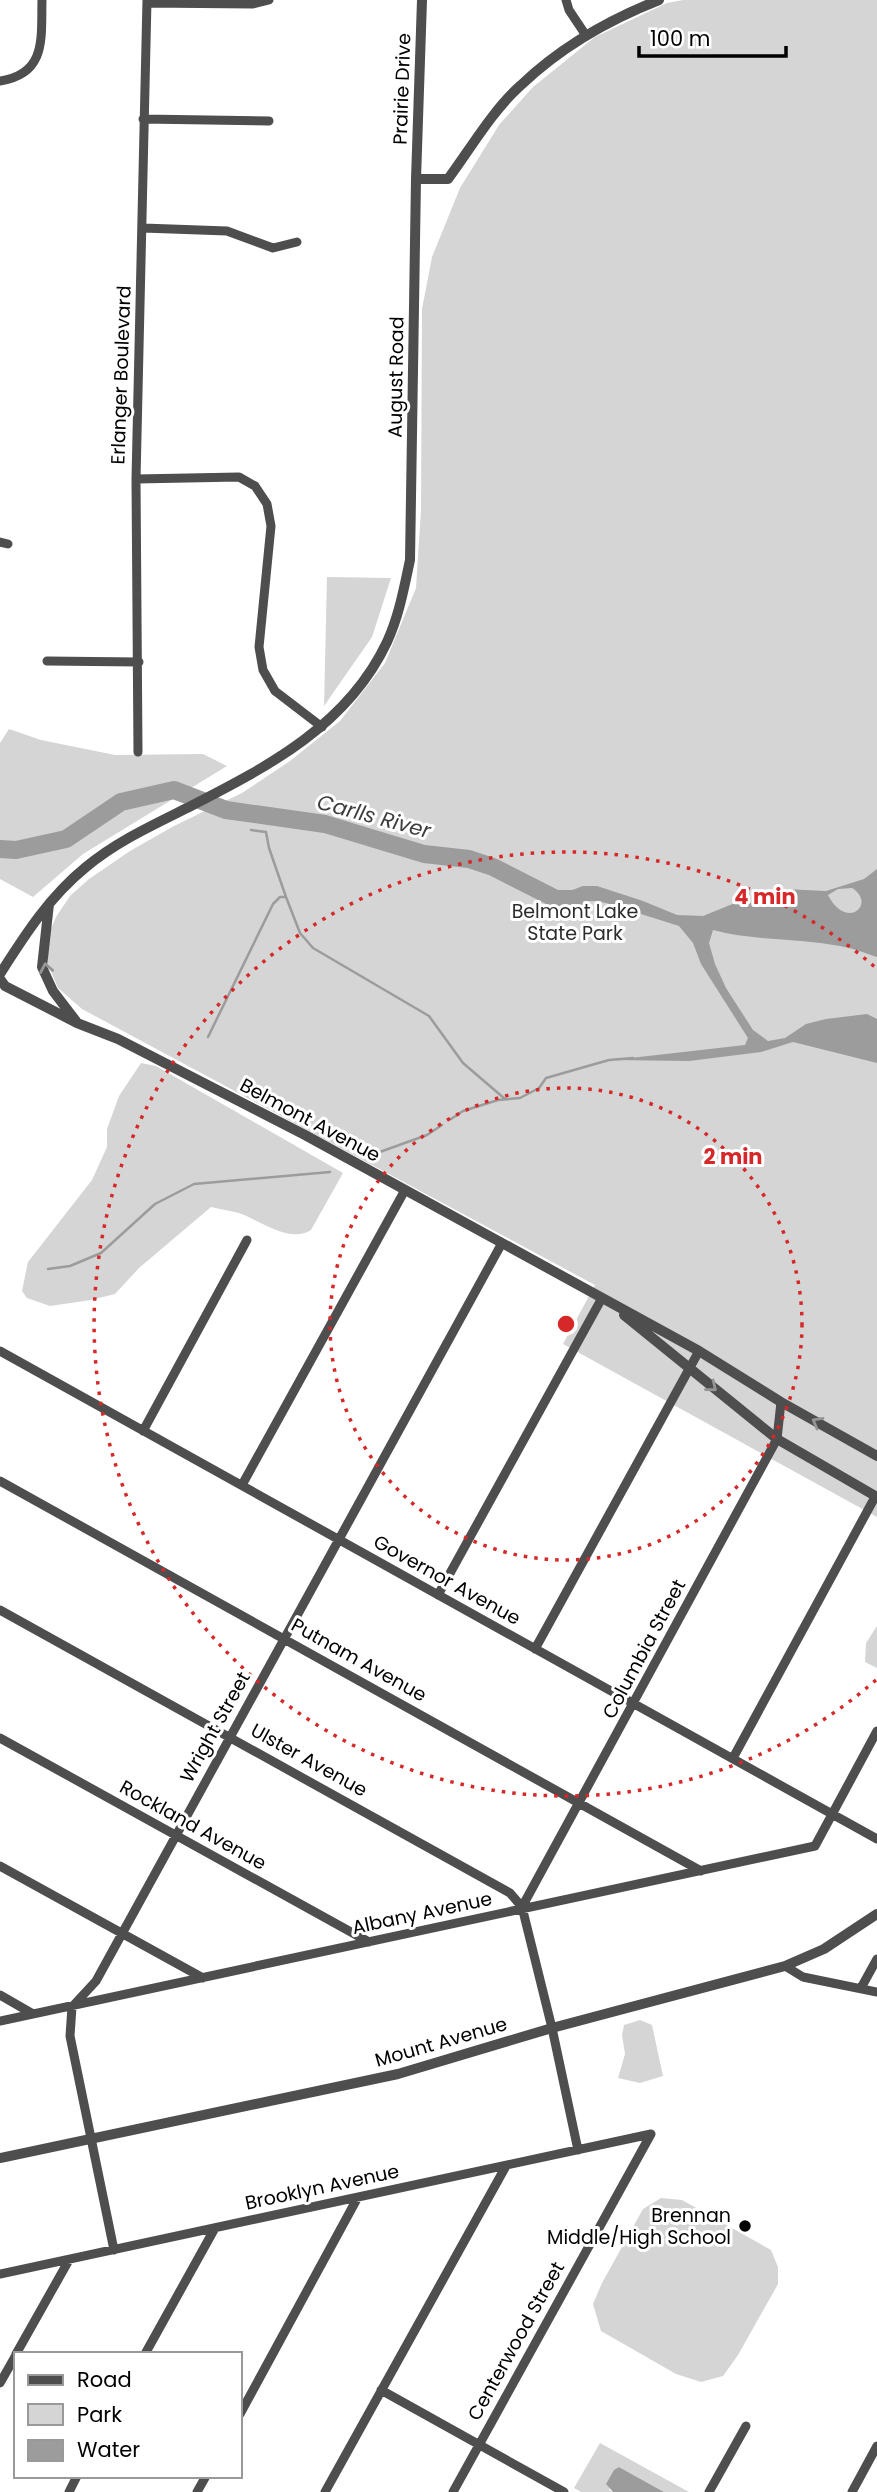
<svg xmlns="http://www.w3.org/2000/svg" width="877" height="2492" font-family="Poppins,sans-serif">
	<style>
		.green { fill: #d5d5d5 }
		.water { fill: #9c9c9c; fill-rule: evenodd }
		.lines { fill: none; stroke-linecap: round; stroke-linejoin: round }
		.stream { stroke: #9c9c9c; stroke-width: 2.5 }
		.river { stroke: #9c9c9c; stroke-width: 18 }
		.minor { stroke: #4e4e4e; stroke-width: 9 }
		.tertiary { stroke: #4e4e4e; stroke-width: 10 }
		.oneway { stroke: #959595 }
		.ring { fill: none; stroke: #d62828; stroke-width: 3.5; stroke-dasharray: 3.5 7 }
		.poi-dot { fill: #000; stroke: #fff; stroke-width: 2.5 }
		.labels { text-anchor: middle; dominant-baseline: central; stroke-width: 6; stroke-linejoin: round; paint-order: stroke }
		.street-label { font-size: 19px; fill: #000; stroke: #fff }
		.park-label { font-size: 19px; fill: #2c2c2c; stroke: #fff }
		.poi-label { font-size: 19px; fill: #000; stroke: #fff; text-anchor: end }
		.water-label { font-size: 21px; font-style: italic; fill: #3d3d3d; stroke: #fff }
		.centre { fill: #d62828; stroke: #fff; stroke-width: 3.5 }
		.ring-label { font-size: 21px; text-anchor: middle; font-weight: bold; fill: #d62828; stroke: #fff; stroke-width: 6; stroke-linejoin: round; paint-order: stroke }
	</style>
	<rect width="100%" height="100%" fill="#fff"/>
	<path class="green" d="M683 0H877V1517L563 1344 595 1285 82 1009 58 988 48 964V936L56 917 70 896 89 879 130 851 174 826 242 793 290 761 340 721 385 663 416 588 421 510 422 309 432 257 460 188 499 125 533 87 595 37 667 3Z
		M327 577 391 578 372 637 324 706Z
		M9 729 41 740 115 755 203 754 227 766 83 854 33 897 0 879V743Z
		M141 1063 156 1066 343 1173 311 1230C290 1244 259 1220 239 1213 230 1211 220 1209 211 1207L139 1268 115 1294 91 1300 50 1306 27 1298 22 1291 28 1262 92 1180 107 1147V1129L119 1096Z
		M877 1626V1668L865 1662 866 1643Z
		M640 2020 652 2025 663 2076 640 2083 618 2078 625 2054 622 2035 624 2025Z
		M661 2198 682 2200 771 2250 778 2267V2284L738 2355 723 2376 701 2382 676 2374 601 2331 593 2304 602 2283 643 2209Z
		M600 2443 689 2492H664L619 2467 609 2490 613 2492H581L574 2488Z"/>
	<path class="water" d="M877 869V957C865 953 852 948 840 946 798 938 754 941 713 930L709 943 715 964 726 988 753 1030 768 1041 785 1038 806 1024 826 1019 867 1014 877 1019V1063L793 1042 761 1052 689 1061 613 1060 745 1045 748 1038 701 964 693 943 679 926 606 903 593 901 555 904 559 895 583 886H597L643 901 677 915 703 916 762 892 784 889 826 891 864 879ZM852 888C877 903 847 932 828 895L838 889Z
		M619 2467 664 2492H613L606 2484 614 2470Z"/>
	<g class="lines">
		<path class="stream" d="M251 830 266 832 269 848 286 897
			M208 1037 273 904 280 897H286L300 933 313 948 429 1016 463 1063 505 1099
			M451 1119 463 1111 498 1100 520 1098 539 1088 546 1078 609 1060 633 1058
			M377 1153 427 1135 442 1125
			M48 1269 70 1266 101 1253 155 1204 194 1184 330 1172"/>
		<path class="river" d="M0 849 16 850 66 839 121 802 174 790 226 810 325 824 424 854 469 859 493 867 556 899H580"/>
		<path class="minor" d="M566 0 569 10 585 34
			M147 3 253 4 269 0
			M0 81C47 74 41 38 42 0
			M143 119 269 121
			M143 228 227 231 273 248 297 242
			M136 479 239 477 255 486 267 504 271 526 259 647 263 670 275 691 322 727
			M0 542 8 544
			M47 661 139 662
			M138 752 136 479 147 0
			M0 1351 877 1839
			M143 1431 247 1240
			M0 1481 701 1871
			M242 1485 405 1190
			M438 1595 602 1298
			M0 1610 510 1893 522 1907 552 2028 578 2150
			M535 1649 699 1351
			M0 1738 369 1942
			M733 1758 875 1497
			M0 1866 203 1978
			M522 1907 777 1439 781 1402
			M785 1966 803 1977 877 1992
			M861 1988 877 1959
			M0 1995 33 2014
			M0 2021 815 1846 877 1731
			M114 2250 70 2036 72 2007 96 1981 502 1243
			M0 2274 651 2134
			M16 2354 69 2260
			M145 2354 215 2228
			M0 2383 16 2355
			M381 2390 564 2492
			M240 2414 358 2197
			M69 2492 77 2476
			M197 2492 206 2476
			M325 2492 506 2166
			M453 2492 651 2134
			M709 2492 746 2426
			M852 2492 877 2446"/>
		<path class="tertiary" d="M416 179H448C471 148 492 111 521 85 561 47 608 20 659 0
			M49 904 42 967 53 991 76 1021
			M0 974C25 935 49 897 86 867 117 841 155 824 191 806 269 766 348 725 387 642 399 616 404 588 410 560L416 179 422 0
			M0 979 5 986 77 1023 118 1039 305 1135 699 1351 781 1402 877 1456
			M624 1315 777 1439 877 1497
			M0 2158 398 2074 552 2028 785 1966 824 1949 877 1914"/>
	</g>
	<defs><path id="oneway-chevron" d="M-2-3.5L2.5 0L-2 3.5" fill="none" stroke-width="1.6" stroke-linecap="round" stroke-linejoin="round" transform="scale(1.75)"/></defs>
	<g class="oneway">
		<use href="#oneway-chevron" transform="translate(46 968) rotate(-100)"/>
		<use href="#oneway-chevron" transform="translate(712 1387) rotate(39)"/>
		<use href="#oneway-chevron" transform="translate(817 1422) rotate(-151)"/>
	</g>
	<g class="ring">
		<circle cx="566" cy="1324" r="236"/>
		<path d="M876 1680A472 472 0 1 1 876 968"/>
	</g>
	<circle class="poi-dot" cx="745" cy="2226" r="7"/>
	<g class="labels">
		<g class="street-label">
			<text transform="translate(402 89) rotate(-88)">Prairie Drive</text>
			<text transform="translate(121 375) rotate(-88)">Erlanger Boulevard</text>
			<text transform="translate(396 377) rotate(-89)">August Road</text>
			<text transform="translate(310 1120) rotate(28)">Belmont Avenue</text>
			<text transform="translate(447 1580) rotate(29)">Governor Avenue</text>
			<text transform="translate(644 1649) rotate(-62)">Columbia Street</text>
			<text transform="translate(359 1660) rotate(29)">Putnam Avenue</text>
			<text transform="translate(215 1727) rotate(-61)">Wright Street</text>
			<text transform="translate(309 1760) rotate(29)">Ulster Avenue</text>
			<text transform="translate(193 1825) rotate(29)">Rockland Avenue</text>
			<text transform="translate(422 1913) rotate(-12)">Albany Avenue</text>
			<text transform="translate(441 2042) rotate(-16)">Mount Avenue</text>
			<text transform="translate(322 2187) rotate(-12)">Brooklyn Avenue</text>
			<text transform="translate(516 2341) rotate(-61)">Centerwood Street</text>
		</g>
		<g class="park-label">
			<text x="575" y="911">Belmont Lake<tspan x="575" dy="22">State Park</tspan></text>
		</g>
		<g class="poi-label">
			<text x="731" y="2215">Brennan<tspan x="731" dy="22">Middle/High School</tspan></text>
		</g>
		<g class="water-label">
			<text transform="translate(374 816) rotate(15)">Carlls River</text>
		</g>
	</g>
	<circle cx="566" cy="1324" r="10" class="centre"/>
	<g class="ring-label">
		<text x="765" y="904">4 min</text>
		<text x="733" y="1164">2 min</text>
	</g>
	<rect x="14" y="2352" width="228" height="126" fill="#ffffff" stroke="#999999" stroke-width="2"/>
	<rect x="28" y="2375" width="35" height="10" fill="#4e4e4e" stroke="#999999" stroke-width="2"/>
	<text x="77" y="2387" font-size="21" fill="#000000">Road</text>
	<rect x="28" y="2404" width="35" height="21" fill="#d5d5d5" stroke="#999999" stroke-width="2"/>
	<text x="77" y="2422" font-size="21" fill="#000000">Park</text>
	<rect x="28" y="2440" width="35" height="21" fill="#9c9c9c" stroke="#999999" stroke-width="2"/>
	<text x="77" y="2457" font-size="21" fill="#000000">Water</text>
	<path d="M639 46v10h147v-10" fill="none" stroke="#000000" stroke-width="3.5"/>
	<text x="650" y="46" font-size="21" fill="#000000" stroke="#ffffff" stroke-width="5" paint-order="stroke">100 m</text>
</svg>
